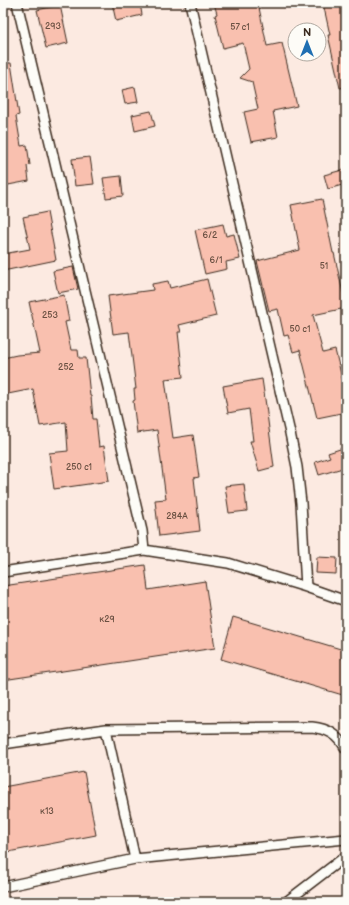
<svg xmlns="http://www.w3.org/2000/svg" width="349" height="905" font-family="'Balsamiq Sans',sans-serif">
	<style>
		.building { fill: #f9c0af; stroke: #3b2a1e }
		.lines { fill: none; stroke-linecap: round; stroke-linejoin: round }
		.lane-casing { stroke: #3b2a1e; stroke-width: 12 }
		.lane { stroke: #fdfcf7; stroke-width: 9 }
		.labels { text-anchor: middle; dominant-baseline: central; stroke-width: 3; stroke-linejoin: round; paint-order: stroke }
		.number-label { font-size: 9px; fill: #6a5042 }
	</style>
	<rect width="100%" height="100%" fill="#fceae1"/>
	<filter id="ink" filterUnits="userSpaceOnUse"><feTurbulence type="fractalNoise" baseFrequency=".025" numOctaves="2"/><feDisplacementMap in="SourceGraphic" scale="8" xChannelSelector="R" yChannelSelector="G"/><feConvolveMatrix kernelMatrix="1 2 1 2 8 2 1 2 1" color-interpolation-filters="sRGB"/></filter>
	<g filter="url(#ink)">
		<path class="building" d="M112 3H140L142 15 116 21Z
			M214 3H258L267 46 282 43 297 106 273 111 278 137 251 142 244 112 258 109 252 82 240 78 249 69 243 43 223 48 215 15 217 14Z
			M323 3H346V87L340 88 328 35H330Z
			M60 5 68 43 46 48 37 10Z
			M3 63H11L19 115 16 116 21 146 27 145 30 165 27 166 29 181 3 186Z
			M135 87 138 102 125 104 122 90Z
			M151 111 155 126 135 131 132 115Z
			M90 157 94 184 75 186 72 159Z
			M346 169V184L328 189 324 175Z
			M121 176 123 196 106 198 103 178Z
			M322 199 333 253H334L343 293 346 292V308L313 315 323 353 335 350 346 394V412L317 418 300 350 293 352 288 335 284 336 278 309 269 311 257 261 300 250 291 205Z
			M47 212 56 260 3 271V254L30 249 23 217Z
			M223 224 226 236 234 234 240 259 226 262 227 269 205 274 195 230Z
			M73 267 78 289 58 293 53 271Z
			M207 279 216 316 179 325 181 332H178L183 377 165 379 173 438 193 435 199 477 194 478 200 531 159 536 155 500 166 499 157 430 137 433 133 401 135 400 134 389H136L129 332 113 334 108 296 153 290 152 284 168 281 170 288Z
			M64 295 69 321 65 322 71 350H78L79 358H86L90 396H91L93 419H96L99 447 104 446 109 481 54 489 49 453 68 451 66 422 40 426 33 389 3 395V358L17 355 40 353 29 302Z
			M262 379 266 406 274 467 259 471 250 441H253L249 409 228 413 223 386Z
			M346 447V467L319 475 315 462 330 457 328 453Z
			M244 484 247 511 229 513 225 486Z
			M317 557 337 558 336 574 316 573Z
			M145 565 148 590 205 581 215 648 3 680V586Z
			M233 617 344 650 342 659 346 660V696L221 659Z
			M84 772 96 835 3 853V787Z"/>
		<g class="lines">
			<defs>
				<path id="lane" d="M17 3 142 531 144 550
					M190 3 290 433 297 467 301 503 306 587
					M3 572 144 550 228 563 306 587 346 601
					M106 729 312 727C328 729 338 734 346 749
					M3 744 106 729 135 859 346 839
					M3 887 135 859
					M286 902 346 856"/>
			</defs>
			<use href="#lane" class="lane-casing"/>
			<use href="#lane" class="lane"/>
		</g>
	</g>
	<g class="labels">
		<g class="number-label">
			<text x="53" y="26">293</text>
			<text x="240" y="27">57 с1</text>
			<text x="210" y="235">6/2</text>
			<text x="216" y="260">6/1</text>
			<text x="324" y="266">51</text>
			<text x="50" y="315">253</text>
			<text x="300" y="329">50 с1</text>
			<text x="66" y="367">252</text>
			<text x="79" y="467">250 с1</text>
			<text x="177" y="516">284А</text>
			<text x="107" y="619">к29</text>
			<text x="47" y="811">к13</text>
		</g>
	</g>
	<rect width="349" height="905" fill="none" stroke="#fdfcf7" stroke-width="16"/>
	<rect x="8" y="8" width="333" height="889" fill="none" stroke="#3b2a1e" stroke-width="1.5" filter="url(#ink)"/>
	<g transform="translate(307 42)"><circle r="19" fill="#fdfcf7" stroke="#afa8a0"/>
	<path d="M0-3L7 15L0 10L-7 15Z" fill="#1f6fb2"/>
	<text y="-6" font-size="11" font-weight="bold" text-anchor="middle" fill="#3b2a1e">N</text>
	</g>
</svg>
